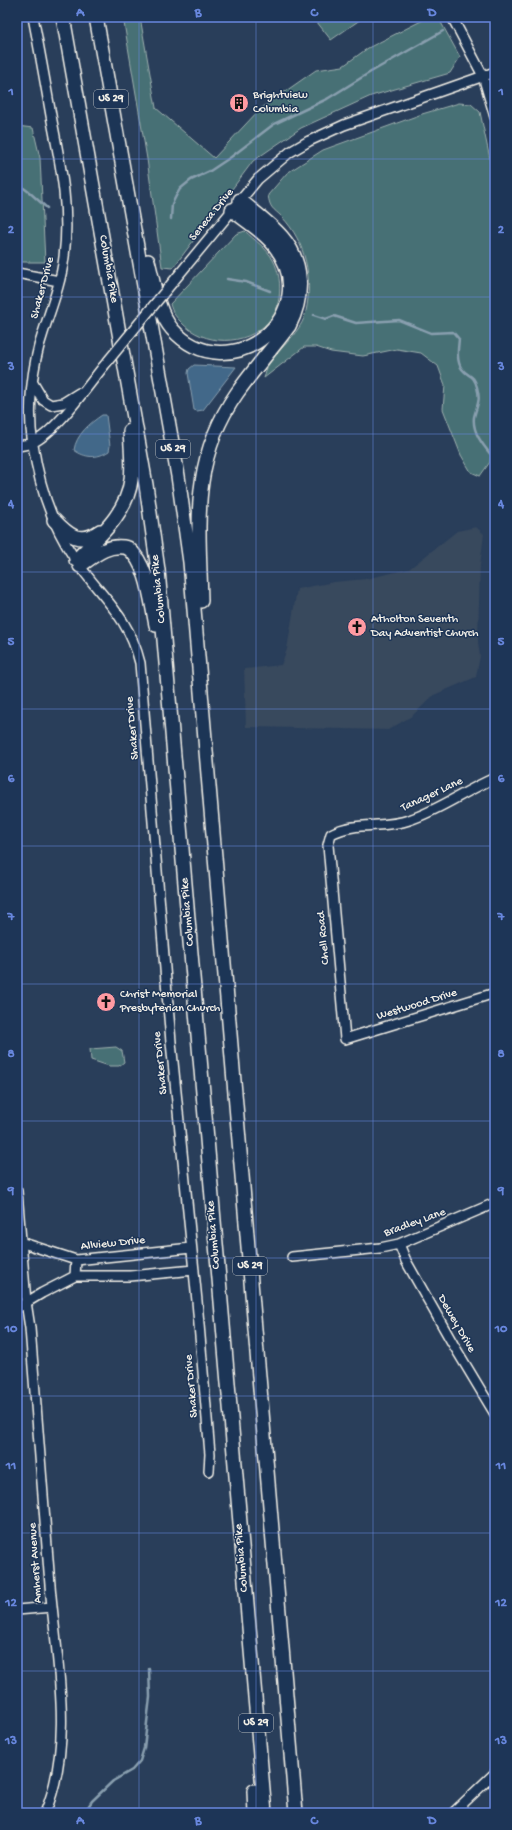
<svg xmlns="http://www.w3.org/2000/svg" width="512" height="1830" font-family="'Gochi Hand',sans-serif">
	<style>
		.built { fill: #37485d }
		.green { fill: #477075; stroke: #9eb0ae }
		.water { fill: #426889; stroke: #899faf }
		.lines { fill: none; stroke-linecap: round; stroke-linejoin: round }
		.stream { stroke: #899faf; stroke-width: 2.5 }
		.minor-casing { stroke: #f4f1e8; stroke-width: 12 }
		.highway-casing { stroke: #f4f1e8; stroke-width: 16 }
		.minor { stroke: #1d3557; stroke-width: 9 }
		.highway { stroke: #1d3557; stroke-width: 13 }
		.minor-bridge-casing { stroke: #f4f1e8; stroke-width: 12; stroke-linecap: butt }
		.minor-bridge { stroke: #1d3557; stroke-width: 9 }
		.grid { fill: none; stroke: #6887de; stroke-width: 1; stroke-opacity: 0.55 }
		.labels { text-anchor: middle; dominant-baseline: central; stroke-width: 3; stroke-linejoin: round; paint-order: stroke }
		.shield { fill: #1d3557; stroke: #b4b9bc; stroke-width: 1 }
		.shield-label { font-size: 11px; font-weight: bold; fill: #f4f1e8 }
		.poi-label { font-size: 12px; fill: #f4f1e8; stroke: #1d3557; text-anchor: start }
		.street-label { font-size: 12px; fill: #f4f1e8; stroke: #1d3557 }
		.neatline { fill: none; stroke: #6887de; stroke-width: 1.5 }
		.grid-label { font-size: 13px; text-anchor: middle; font-weight: bold; fill: #6887de }
	</style>
	<rect width="100%" height="100%" fill="#293e5a"/>
	<filter id="ink" filterUnits="userSpaceOnUse"><feTurbulence type="fractalNoise" baseFrequency=".025" numOctaves="2"/><feDisplacementMap in="SourceGraphic" scale="8" xChannelSelector="R" yChannelSelector="G"/><feConvolveMatrix kernelMatrix="1 2 1 2 8 2 1 2 1" color-interpolation-filters="sRGB"/></filter>
	<g filter="url(#ink)">
		<path class="built" d="M476 527 484 534 480 566 478 642 480 656 476 677 434 695 412 716 388 730 246 727 244 669 281 665 287 649 297 589 334 582 365 579 409 569 457 531Z"/>
		<path class="green" d="M123 17H140L156 108 214 158 260 109 316 70 343 66 368 48 429 17H438L460 57 450 73 371 96 301 128 253 161 173 268 162 267 147 159Z
			M313 17H364L331 40Z
			M459 103 471 104 480 112 490 159 495 220 494 406 490 462 480 476 471 472 461 455 443 409 445 385 438 366 421 353 397 349 363 356 331 352 316 347H304L264 378C266 374 266 367 269 364 280 347 302 332 306 311 313 279 306 242 282 217 273 208 270 209 268 195L287 173 323 150 422 114Z
			M17 126 33 128 40 158 45 262H17Z
			M245 231C254 240 267 248 273 260 279 271 281 285 279 298 278 303 277 309 275 313 274 316 270 319 268 322 246 347 203 346 181 322 175 316 172 312 170 304L236 234Z
			M116 1047 122 1051 124 1062 119 1066H109L91 1060 90 1049Z"/>
		<path class="water" d="M194 365 236 367 203 410 197 411 194 410 188 373 189 369Z
			M102 415H106L110 446 109 451C97 459 85 458 74 450 76 435 90 423 102 415Z"/>
		<g class="lines">
			<path class="stream" d="M17 183 29 192 47 208
				M171 219 172 204 176 196 180 189 191 180 210 171 231 157 274 124 327 99 369 73 443 31
				M227 279 246 282 270 291
				M314 315 326 319 334 316 356 323 399 320 431 333 453 332 459 339C458 348 456 361 462 369 469 378 473 373 477 387 481 402 477 404 474 417 472 432 483 445 492 456
				M84 1813 92 1801 113 1781 132 1770 140 1761 144 1748 150 1697 149 1669"/>
			<defs>
				<path id="minor" d="M33 17C40 52 46 87 52 121 61 167 70 210 64 257 61 283 51 308 43 333 32 365 27 410 33 445 39 485 52 525 75 559 101 598 128 614 140 663L171 1042 197 1301 210 1454 209 1471
					M452 17 483 76 495 117
					M17 273 59 281
					M172 283 258 179 290 152 309 141 344 125 495 72
					M33 383 43 400 51 405 63 403 79 393
					M17 446C22 445 28 445 32 443 56 432 86 388 103 367
					M495 778C466 790 440 810 409 820 384 829 355 821 331 834L328 845 345 1039 495 993
					M17 1191 26 1302 30 1328C37 1413 43 1499 50 1585 56 1659 75 1741 45 1813
					M17 1241 76 1260 191 1248
					M399 1244 406 1261 453 1344 495 1414
					M292 1257 380 1248 399 1244 495 1203
					M75 1276H130L194 1270
					M17 1308 42 1293 75 1276 76 1260
					M17 1610 52 1607
					M453 1813 495 1773"/>
				<path id="highway" d="M63 17 146 485 158 570 265 1813
					M96 17 178 476 190 562 296 1813
					M148 261C154 283 157 311 172 329 229 393 328 313 274 245 263 231 246 221 232 210
					M54 520C69 536 80 545 100 531
					M76 560C98 537 127 514 131 480 133 464 131 447 130 431
					M80 566C95 555 108 543 128 548 148 564 151 602 156 625
					M201 601C199 524 190 460 237 393 253 370 272 349 289 326 304 297 304 262 282 237 270 223 254 212 240 200
					M254 1791 255 1813"/>
			</defs>
			<use href="#minor" class="minor-casing"/>
			<use href="#highway" class="highway-casing"/>
			<use href="#minor" class="minor"/>
			<use href="#highway" class="highway"/>
			<defs>
				<path id="minor-bridge" d="M103 367 172 283"/>
			</defs>
			<use href="#minor-bridge" class="minor-bridge-casing"/>
			<use href="#minor-bridge" class="minor-bridge"/>
		</g>
	</g>
	<path class="grid" d="M139 17V1813M256 17V1813M373 17V1813M17 159H495M17 297H495M17 434H495M17 572H495M17 709H495M17 846H495M17 984H495M17 1121H495M17 1258H495M17 1396H495M17 1533H495M17 1671H495"/>
	<defs>
		<symbol id="building-disc" viewBox="-11 -11 22 22"><circle r="9.5" fill="#ff9aa2" stroke="#1d3557"/><path d="M-4-6H4V6H1V3H-1V6H-4ZM-2.5-4.3h1.7v1.8h-1.7ZM.8-4.3h1.7v1.8H.8ZM-2.5-1h1.7V.8h-1.7ZM.8-1h1.7V.8H.8Z" fill="#111"/></symbol>
		<symbol id="church-disc" viewBox="-11 -11 22 22"><circle r="9.5" fill="#ff9aa2" stroke="#1d3557"/><path d="M-1.2-6h2.4v3.5h3.3v2.4h-3.3V6h-2.4V-.1h-3.3v-2.4h3.3Z" fill="#111"/></symbol>
	</defs>
	<g fill-rule="evenodd">
		<use href="#building-disc" x="228" y="92" width="22" height="22"/>
		<use href="#church-disc" x="346" y="616" width="22" height="22"/>
		<use href="#church-disc" x="95" y="991" width="22" height="22"/>
	</g>
	<g class="labels">
		<g class="shield">
			<rect x="94" y="90" width="34" height="18" rx="3"/>
			<rect x="156" y="440" width="34" height="18" rx="3"/>
			<rect x="233" y="1257" width="34" height="18" rx="3"/>
			<rect x="239" y="1714" width="34" height="18" rx="3"/>
		</g>
		<g class="shield-label">
			<text x="111" y="99">US 29</text>
			<text x="173" y="449">US 29</text>
			<text x="250" y="1266">US 29</text>
			<text x="256" y="1723">US 29</text>
		</g>
		<g class="poi-label">
			<text x="253" y="96">Brightview<tspan x="253" dy="14">Columbia</tspan></text>
			<text x="371" y="620">Atholton Seventh<tspan x="371" dy="14">Day Adventist Church</tspan></text>
			<text x="120" y="995">Christ Memorial<tspan x="120" dy="14">Presbyterian Church</tspan></text>
		</g>
		<g class="street-label">
			<text transform="translate(212 215) rotate(-51)">Seneca Drive</text>
			<text transform="translate(108 269) rotate(80)">Columbia Pike</text>
			<text transform="translate(43 288) rotate(-75)">Shaker Drive</text>
			<text transform="translate(159 589) rotate(-96)">Columbia Pike</text>
			<text transform="translate(133 728) rotate(-95)">Shaker Drive</text>
			<text transform="translate(432 795) rotate(-25)">Tanager Lane</text>
			<text transform="translate(188 912) rotate(-95)">Columbia Pike</text>
			<text transform="translate(324 938) rotate(-95)">Chell Road</text>
			<text transform="translate(417 1005) rotate(-17)">Westwood Drive</text>
			<text transform="translate(161 1063) rotate(-96)">Shaker Drive</text>
			<text transform="translate(415 1223) rotate(-20)">Bradley Lane</text>
			<text transform="translate(214 1235) rotate(-95)">Columbia Pike</text>
			<text transform="translate(113 1244) rotate(-6)">Allview Drive</text>
			<text transform="translate(456 1324) rotate(60)">Dewey Drive</text>
			<text transform="translate(192 1386) rotate(-95)">Shaker Drive</text>
			<text transform="translate(242 1558) rotate(-95)">Columbia Pike</text>
			<text transform="translate(36 1563) rotate(-94)">Amherst Avenue</text>
		</g>
	</g>
	<rect width="512" height="1830" fill="none" stroke="#1d3557" stroke-width="44"/>
	<rect x="22" y="22" width="468" height="1786" class="neatline"/>
	<g class="grid-label">
		<text x="80" y="16">A</text>
		<text x="198" y="16">B</text>
		<text x="314" y="16">C</text>
		<text x="432" y="16">D</text>
		<text x="11" y="95">1</text>
		<text x="501" y="95">1</text>
		<text x="11" y="233">2</text>
		<text x="501" y="233">2</text>
		<text x="11" y="370">3</text>
		<text x="501" y="370">3</text>
		<text x="11" y="507">4</text>
		<text x="501" y="507">4</text>
		<text x="11" y="645">5</text>
		<text x="501" y="645">5</text>
		<text x="11" y="782">6</text>
		<text x="501" y="782">6</text>
		<text x="11" y="920">7</text>
		<text x="501" y="920">7</text>
		<text x="11" y="1057">8</text>
		<text x="501" y="1057">8</text>
		<text x="11" y="1194">9</text>
		<text x="501" y="1194">9</text>
		<text x="11" y="1332">10</text>
		<text x="501" y="1332">10</text>
		<text x="11" y="1469">11</text>
		<text x="501" y="1469">11</text>
		<text x="11" y="1606">12</text>
		<text x="501" y="1606">12</text>
		<text x="11" y="1744">13</text>
		<text x="501" y="1744">13</text>
		<text x="80" y="1824">A</text>
		<text x="198" y="1824">B</text>
		<text x="314" y="1824">C</text>
		<text x="432" y="1824">D</text>
	</g>
</svg>
